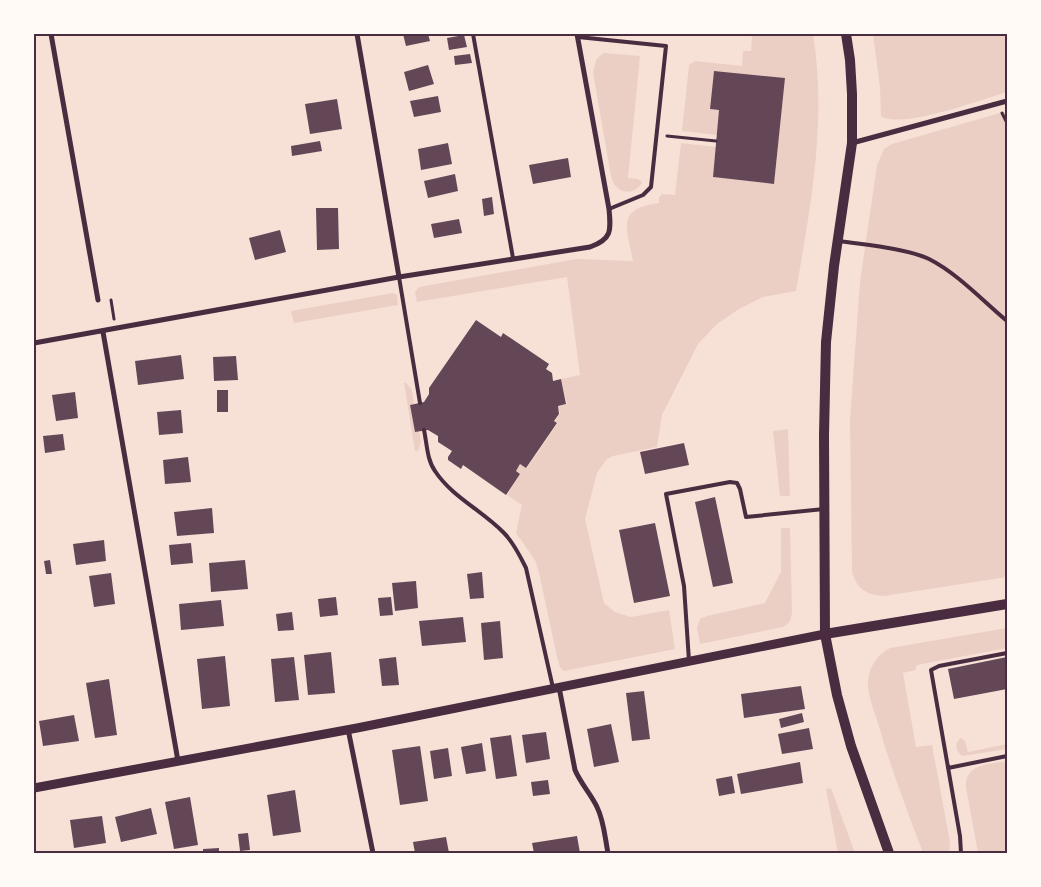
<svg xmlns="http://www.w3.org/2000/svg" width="1041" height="887" font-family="'Titillium Web',sans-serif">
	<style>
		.green { fill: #ebcfc5 }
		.building { fill: #644757 }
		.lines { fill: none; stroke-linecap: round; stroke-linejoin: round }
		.path { stroke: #4a2c40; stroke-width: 3 }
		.service { stroke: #4a2c40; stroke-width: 4 }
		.minor { stroke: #4a2c40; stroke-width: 5 }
		.tertiary { stroke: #4a2c40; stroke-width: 9 }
		.secondary { stroke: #4a2c40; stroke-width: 10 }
		.neatline { fill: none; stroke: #4a2c40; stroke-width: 2 }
	</style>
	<rect width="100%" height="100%" fill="#f7e1d7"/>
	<path class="green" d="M752 34H813C827 121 811 205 796 291L763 297 739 309 717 324 698 344 662 415 657 447 613 456 607 459 597 473 585 519 604 603 615 612 631 617 669 610 675 649 564 671 560 667 558 661 539 573 535 560 516 533 522 505 507 495 520 474 516 471 521 464 527 468 558 423 555 421 560 414 558 406 567 404 561 379 580 375 567 277 417 302 415 292 419 287 576 259 633 261C627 228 615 209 659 203V197L662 194 675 195 681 143 716 147 713 177 774 184 785 78 714 71 710 109 719 110 717 135 682 131 689 65 695 61 742 66 743 51H751Z
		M873 34H1007V92C983 99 901 130 881 116L880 88Z
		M603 53 640 56 628 178 638 179 642 182C637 194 621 195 614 184 612 180 611 176 610 171L593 72 596 60Z
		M1007 111V577L884 596C866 595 857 589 852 572L850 420 860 282 877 165 884 149 892 144Z
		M393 293 397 295 398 305 294 323 291 311Z
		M404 383H406L412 390 414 404 410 405 415 432 419 431 421 442 418 451H415Z
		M788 429 790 496H780L773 431Z
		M781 528H790L792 612C791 620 790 623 783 627L700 644 697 628 700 619 707 616 765 603 781 572Z
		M1007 628V648L917 665 915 670 903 673 916 747 932 745 950 842 949 853H923C907 810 890 767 878 723 874 711 869 698 868 686 867 670 876 655 890 648Z
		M961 738 965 741 968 752 1007 744V749L963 756C956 752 953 744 961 738Z
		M1007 761V853H978L966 788C964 764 989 764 1007 761Z
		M831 788 855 853H838L826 789Z"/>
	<path class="building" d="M403 34H428L430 41 406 46Z
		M464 35 467 47 449 50 447 38Z
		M470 54 472 63 455 65 454 56Z
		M428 65 434 84 409 91 404 72Z
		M714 71 785 78 774 184 713 177 719 110 710 109Z
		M438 96 441 112 414 117 410 101Z
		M337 99 342 129 310 134 305 104Z
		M320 141 322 151 292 156 291 146Z
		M448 143 452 164 421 170 418 149Z
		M568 158 571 177 533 184 529 165Z
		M455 174 458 191 428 198 424 181Z
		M492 197 494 214 484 216 482 199Z
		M316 208H338L339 249 317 250Z
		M459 219 462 233 434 238 431 224Z
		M280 230 286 252 255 260 249 238Z
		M476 320 501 337 503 333 549 364 546 369 552 373 553 381 561 379 566 404 558 406 559 414 554 421 557 423 526 468 520 464 516 471 520 474 506 495 463 465 461 469 448 460V457L452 451 438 442V436L428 430 415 432 410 405 424 402 429 394V388Z
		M181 355 184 379 138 385 135 361Z
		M236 356 238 380 214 381 213 357Z
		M217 390H228V412H217Z
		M75 392 78 418 56 421 52 395Z
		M181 410 183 433 159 435 157 412Z
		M63 434 65 450 45 453 43 436Z
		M684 443 689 465 645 474 640 452Z
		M188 457 191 482 165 484 163 460Z
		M715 497 733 583 713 587 695 502Z
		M212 508 214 533 177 536 174 512Z
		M655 523 670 596 634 603 619 530Z
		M104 540 106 561 76 565 73 544Z
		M191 543 193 563 171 565 169 545Z
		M50 560 52 574H46L44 561Z
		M245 560 248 589 211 592 209 563Z
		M482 572 484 598 470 599 467 574Z
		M111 573 115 604 94 607 89 576Z
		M416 581 418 608 395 611 392 583Z
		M336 597 338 615 320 617 318 599Z
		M391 597 393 615 380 616 378 598Z
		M221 600 224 626 181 630 179 604Z
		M292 612 294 630 278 631 276 614Z
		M463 617 466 642 422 646 419 621Z
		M500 621 503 658 484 660 481 623Z
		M331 652 335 693 308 695 304 655Z
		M225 656 230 706 202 709 197 659Z
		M294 657 299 700 275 702 271 659Z
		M396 657 399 685 382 686 379 659Z
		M1007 657V689L954 699 948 669Z
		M109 679 117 735 95 738 86 683Z
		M801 686 805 709 744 718 741 694Z
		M644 691 650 739 632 741 626 693Z
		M802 713 804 722 781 728 779 719Z
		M74 715 79 741 43 746 39 721Z
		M611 724 619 762 594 767 587 729Z
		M809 728 813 749 782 754 778 734Z
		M546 732 550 759 526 763 522 735Z
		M511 735 517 776 496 779 490 738Z
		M482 743 486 771 466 774 461 747Z
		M420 746 428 801 400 805 392 750Z
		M448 748 452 776 434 779 430 751Z
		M800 762 803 783 741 794 737 774Z
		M732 776 735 793 719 796 716 779Z
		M548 780 550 794 533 796 531 782Z
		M295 790 301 832 273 836 267 795Z
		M190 797 198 845 174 849 165 802Z
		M151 808 157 834 121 842 115 817Z
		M102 816 106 843 74 848 70 820Z
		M248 833 250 850 240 851 238 834Z
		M577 836 580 853H534L532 843Z
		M446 837 449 853H415L413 842Z
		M219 848V853H203V849Z"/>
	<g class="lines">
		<path class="path" d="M1002 113 1007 123
			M667 136 716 141
			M111 300 114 319"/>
		<path class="service" d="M473 34 513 258
			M578 37 666 46 651 187 643 195 609 209
			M839 241C865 245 905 248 929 259 957 273 983 301 1007 321
			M399 277 420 403
			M424 430C427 444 427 460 435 471 452 497 483 511 504 533 514 543 520 556 526 568L553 688
			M689 661 684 586 666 494 730 482 737 483 740 489 746 517 824 509
			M948 768 1007 756
			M961 853 960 836 931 670 939 666 1007 653"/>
		<path class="minor" d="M51 34 98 300
			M357 34 399 277
			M852 143 1007 101
			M103 332 178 761
			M34 343 399 277 590 247C612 239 611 231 609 209L577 34
			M559 687 575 770C581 784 591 794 597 807 604 821 605 838 608 853
			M348 729 373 853"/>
		<path class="tertiary" d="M34 788 357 728 825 634"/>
		<path class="secondary" d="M846 34 850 60 852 94V143L834 266 826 342 824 435 825 634 837 695 851 746 889 853
			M825 634 1007 604"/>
	</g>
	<rect width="1041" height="887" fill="none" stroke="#fffaf5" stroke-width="70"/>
	<rect x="35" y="35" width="971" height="817" class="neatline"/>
</svg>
